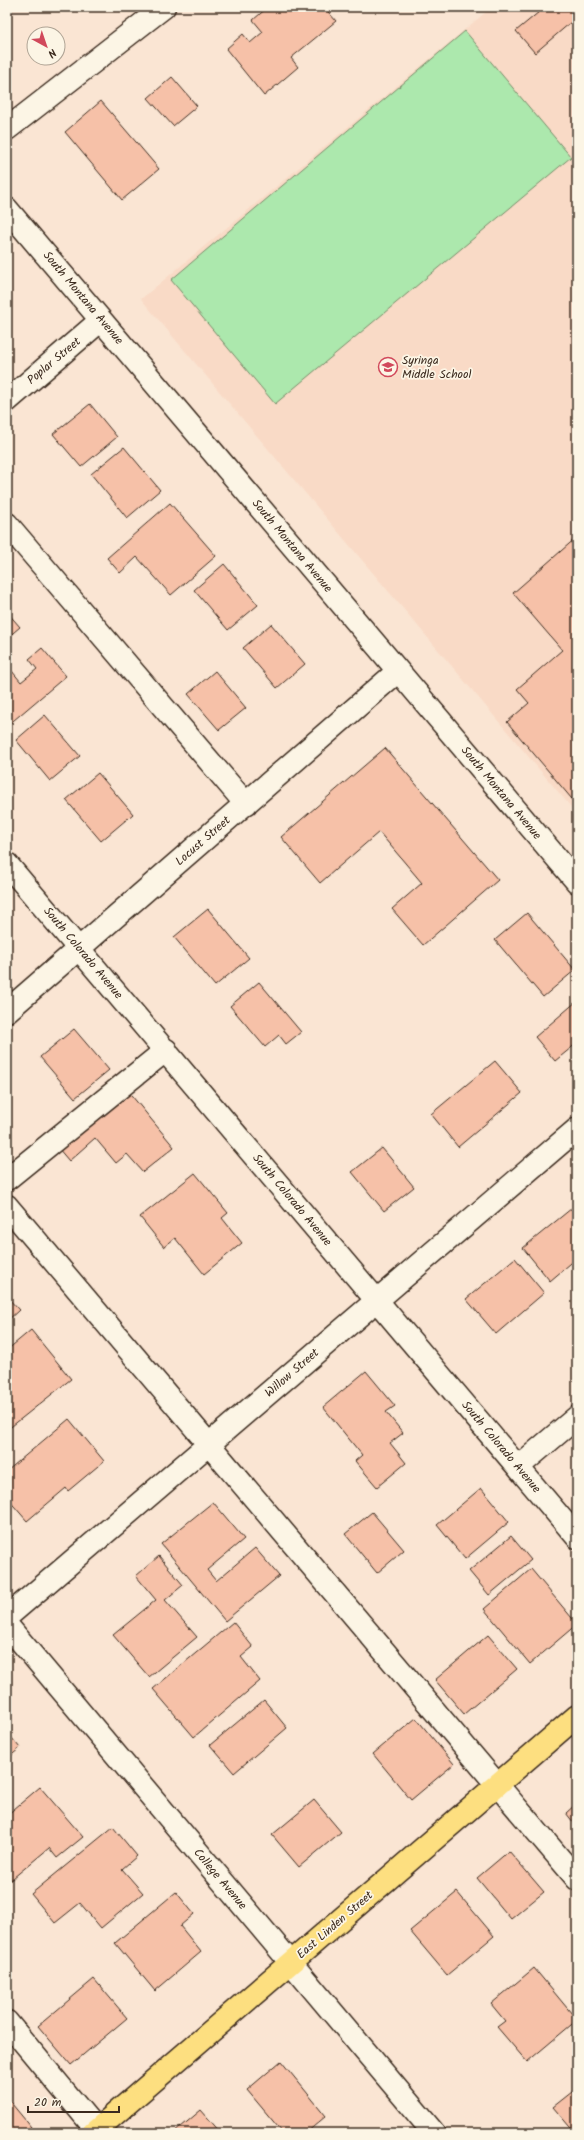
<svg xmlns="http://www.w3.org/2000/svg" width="584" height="2140" font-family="Kalam,sans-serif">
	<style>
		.built { fill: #f9dac6 }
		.green { fill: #ace8ad; stroke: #748966 }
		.building { fill: #f6c1a8; stroke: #3b2a1e }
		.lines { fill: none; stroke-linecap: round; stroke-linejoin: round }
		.minor-casing { stroke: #3b2a1e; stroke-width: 25 }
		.major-casing { stroke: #3b2a1e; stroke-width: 25 }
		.minor { stroke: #fcf5e5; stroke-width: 22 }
		.major { stroke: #fddf80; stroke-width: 22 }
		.labels { text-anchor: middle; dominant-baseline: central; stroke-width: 3.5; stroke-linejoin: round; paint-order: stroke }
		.street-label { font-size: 12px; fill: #3b2a1e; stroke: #fcf5e5 }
		.poi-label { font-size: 12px; fill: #3b2a1e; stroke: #fcf5e5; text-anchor: start }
	</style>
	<rect width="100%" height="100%" fill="#fae5d3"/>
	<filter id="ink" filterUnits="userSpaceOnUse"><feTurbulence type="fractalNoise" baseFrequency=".025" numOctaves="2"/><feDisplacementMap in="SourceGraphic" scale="8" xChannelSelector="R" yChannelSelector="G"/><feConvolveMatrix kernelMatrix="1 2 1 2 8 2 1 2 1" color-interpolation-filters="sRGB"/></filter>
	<g filter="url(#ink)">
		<path class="built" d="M492 7H577V814L141 299Z"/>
		<path class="green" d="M465 31 571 157 275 404 171 280Z"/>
		<path class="building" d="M268 7H324L336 21 291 58 298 67 264 96 226 49 243 34 250 43 263 32 253 20Z
			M545 7H577V17L535 53 516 31Z
			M172 77 197 106 173 126 148 98Z
			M101 101 159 169 122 200 65 132Z
			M90 404 117 437 81 467 53 434Z
			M124 447 160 490 127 518 91 474Z
			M170 503 216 556 171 595 137 557 120 573 107 558Z
			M577 537V805L507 722 529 703 517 689 562 650 513 593Z
			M224 564 258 605 228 630 194 590Z
			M7 612 20 627 7 638Z
			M271 624 305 664 277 688 243 648Z
			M42 648 66 676 7 726V665L21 682 37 669 29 659Z
			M215 671 246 708 219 730 188 694Z
			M45 715 80 756 50 781 16 740Z
			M385 748 498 880 423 945 392 909 422 883 379 832 320 883 281 837Z
			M98 773 133 814 101 841 66 800Z
			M208 909 249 958 215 986 174 937Z
			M527 913 575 970 543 997 495 940Z
			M259 982 301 1032 286 1044 279 1035 265 1047 230 1006Z
			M577 1001V1043L555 1061 535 1037Z
			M74 1029 109 1070 75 1098 40 1057Z
			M495 1061 522 1093 458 1147 431 1114Z
			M127 1090 174 1147 143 1172 127 1154 116 1163 95 1138 69 1161 58 1148Z
			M382 1148 414 1187 384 1211 352 1172Z
			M195 1173 228 1213 222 1218 242 1243 204 1274 175 1238 164 1247 140 1217Z
			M572 1208 577 1214V1258L550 1281 523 1248Z
			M515 1258 544 1293 496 1334 466 1299Z
			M7 1297 19 1310 7 1321Z
			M31 1330 71 1379 7 1430V1350Z
			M366 1371 395 1406 386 1412 403 1433 390 1443 406 1463 377 1487 355 1461 362 1455 323 1407Z
			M69 1419 104 1461 68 1491 66 1488 27 1521 7 1498V1471Z
			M481 1488 509 1522 465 1559 437 1525Z
			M213 1502 244 1539 207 1570 216 1581 255 1548 279 1576 225 1621 161 1544Z
			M372 1512 404 1550 377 1573 345 1534Z
			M511 1536 531 1560 489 1595 469 1571Z
			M159 1556 183 1585 165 1600 197 1637 149 1677 113 1635 156 1600 136 1576Z
			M531 1569 577 1624 530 1664 484 1609Z
			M233 1622 253 1647 241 1657 260 1681 194 1737 153 1689Z
			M488 1635 517 1669 464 1714 435 1680Z
			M264 1700 287 1728 234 1773 210 1745Z
			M416 1718 454 1764 411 1800 373 1754Z
			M7 1732 20 1748 7 1759Z
			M40 1787 83 1837 57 1858 49 1848 7 1883V1815Z
			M314 1800 341 1832 299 1867 272 1835Z
			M577 1803V1827L566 1813Z
			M113 1827 137 1856 122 1869 143 1893 101 1928 80 1903 55 1923 31 1894Z
			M509 1851 544 1892 511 1919 477 1878Z
			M176 1892 194 1914 180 1926 201 1952 155 1991 115 1943Z
			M457 1892 494 1936 447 1975 410 1931Z
			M534 1968 577 2020 527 2062 497 2027 505 2021 491 2004Z
			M94 1979 127 2018 71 2065 38 2026Z
			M281 2061 326 2116 306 2133H283L247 2090Z
			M577 2088V2133H575L553 2107Z
			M7 2098 31 2127 24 2133H7Z
			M201 2110 221 2133H174Z"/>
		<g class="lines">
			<defs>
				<path id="minor" d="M7 129 164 7
					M7 209 577 882
					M7 401 101 320
					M7 524 246 804
					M7 864 577 1537
					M7 1011 398 671
					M7 1179 166 1050
					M7 1206 577 1879
					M518 1467 577 1417
					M7 1617 577 1129
					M7 1625 434 2133
					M7 2022 99 2133"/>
				<path id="major" d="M93 2133 577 1716"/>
			</defs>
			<use href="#minor" class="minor-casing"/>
			<use href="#major" class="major-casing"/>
			<use href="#minor" class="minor"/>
			<use href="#major" class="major"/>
		</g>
	</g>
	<defs>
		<symbol id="school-ring" viewBox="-11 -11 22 22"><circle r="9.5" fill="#fcf5e5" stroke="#d1495b" stroke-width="1.5"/><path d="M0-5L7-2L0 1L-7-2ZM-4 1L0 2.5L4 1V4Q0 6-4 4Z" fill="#d1495b"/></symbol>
	</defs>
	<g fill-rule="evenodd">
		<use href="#school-ring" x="377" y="356" width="22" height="22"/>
	</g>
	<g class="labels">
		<g class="street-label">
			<text transform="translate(83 298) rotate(50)">South Montana Avenue</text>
			<text transform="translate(54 361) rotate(-40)">Poplar Street</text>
			<text transform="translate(292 546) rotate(50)">South Montana Avenue</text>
			<text transform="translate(501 793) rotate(50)">South Montana Avenue</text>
			<text transform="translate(203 841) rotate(-41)">Locust Street</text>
			<text transform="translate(83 953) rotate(50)">South Colorado Avenue</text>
			<text transform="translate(292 1200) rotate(50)">South Colorado Avenue</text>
			<text transform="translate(292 1373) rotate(-41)">Willow Street</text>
			<text transform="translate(501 1447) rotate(50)">South Colorado Avenue</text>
			<text transform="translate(220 1879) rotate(50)">College Avenue</text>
			<text transform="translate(335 1925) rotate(-41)">East Linden Street</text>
		</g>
		<g class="poi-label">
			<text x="402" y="360">Syringa<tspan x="402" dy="14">Middle School</tspan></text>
		</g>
	</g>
	<rect width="584" height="2140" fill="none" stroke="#fcf5e5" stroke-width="24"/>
	<rect x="12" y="12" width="560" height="2116" fill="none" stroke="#3b2a1e" stroke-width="1.5" filter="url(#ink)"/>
	<g transform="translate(46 46) rotate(140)"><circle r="19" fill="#fcf5e5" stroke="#afa495"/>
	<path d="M0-3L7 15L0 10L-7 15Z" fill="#d1495b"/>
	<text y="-6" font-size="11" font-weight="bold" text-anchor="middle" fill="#3b2a1e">N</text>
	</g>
	<path d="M28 2106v6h91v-6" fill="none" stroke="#3b2a1e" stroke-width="2"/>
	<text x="34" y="2106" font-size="12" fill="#3b2a1e" stroke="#fcf5e5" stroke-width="3" paint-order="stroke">20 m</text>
</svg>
